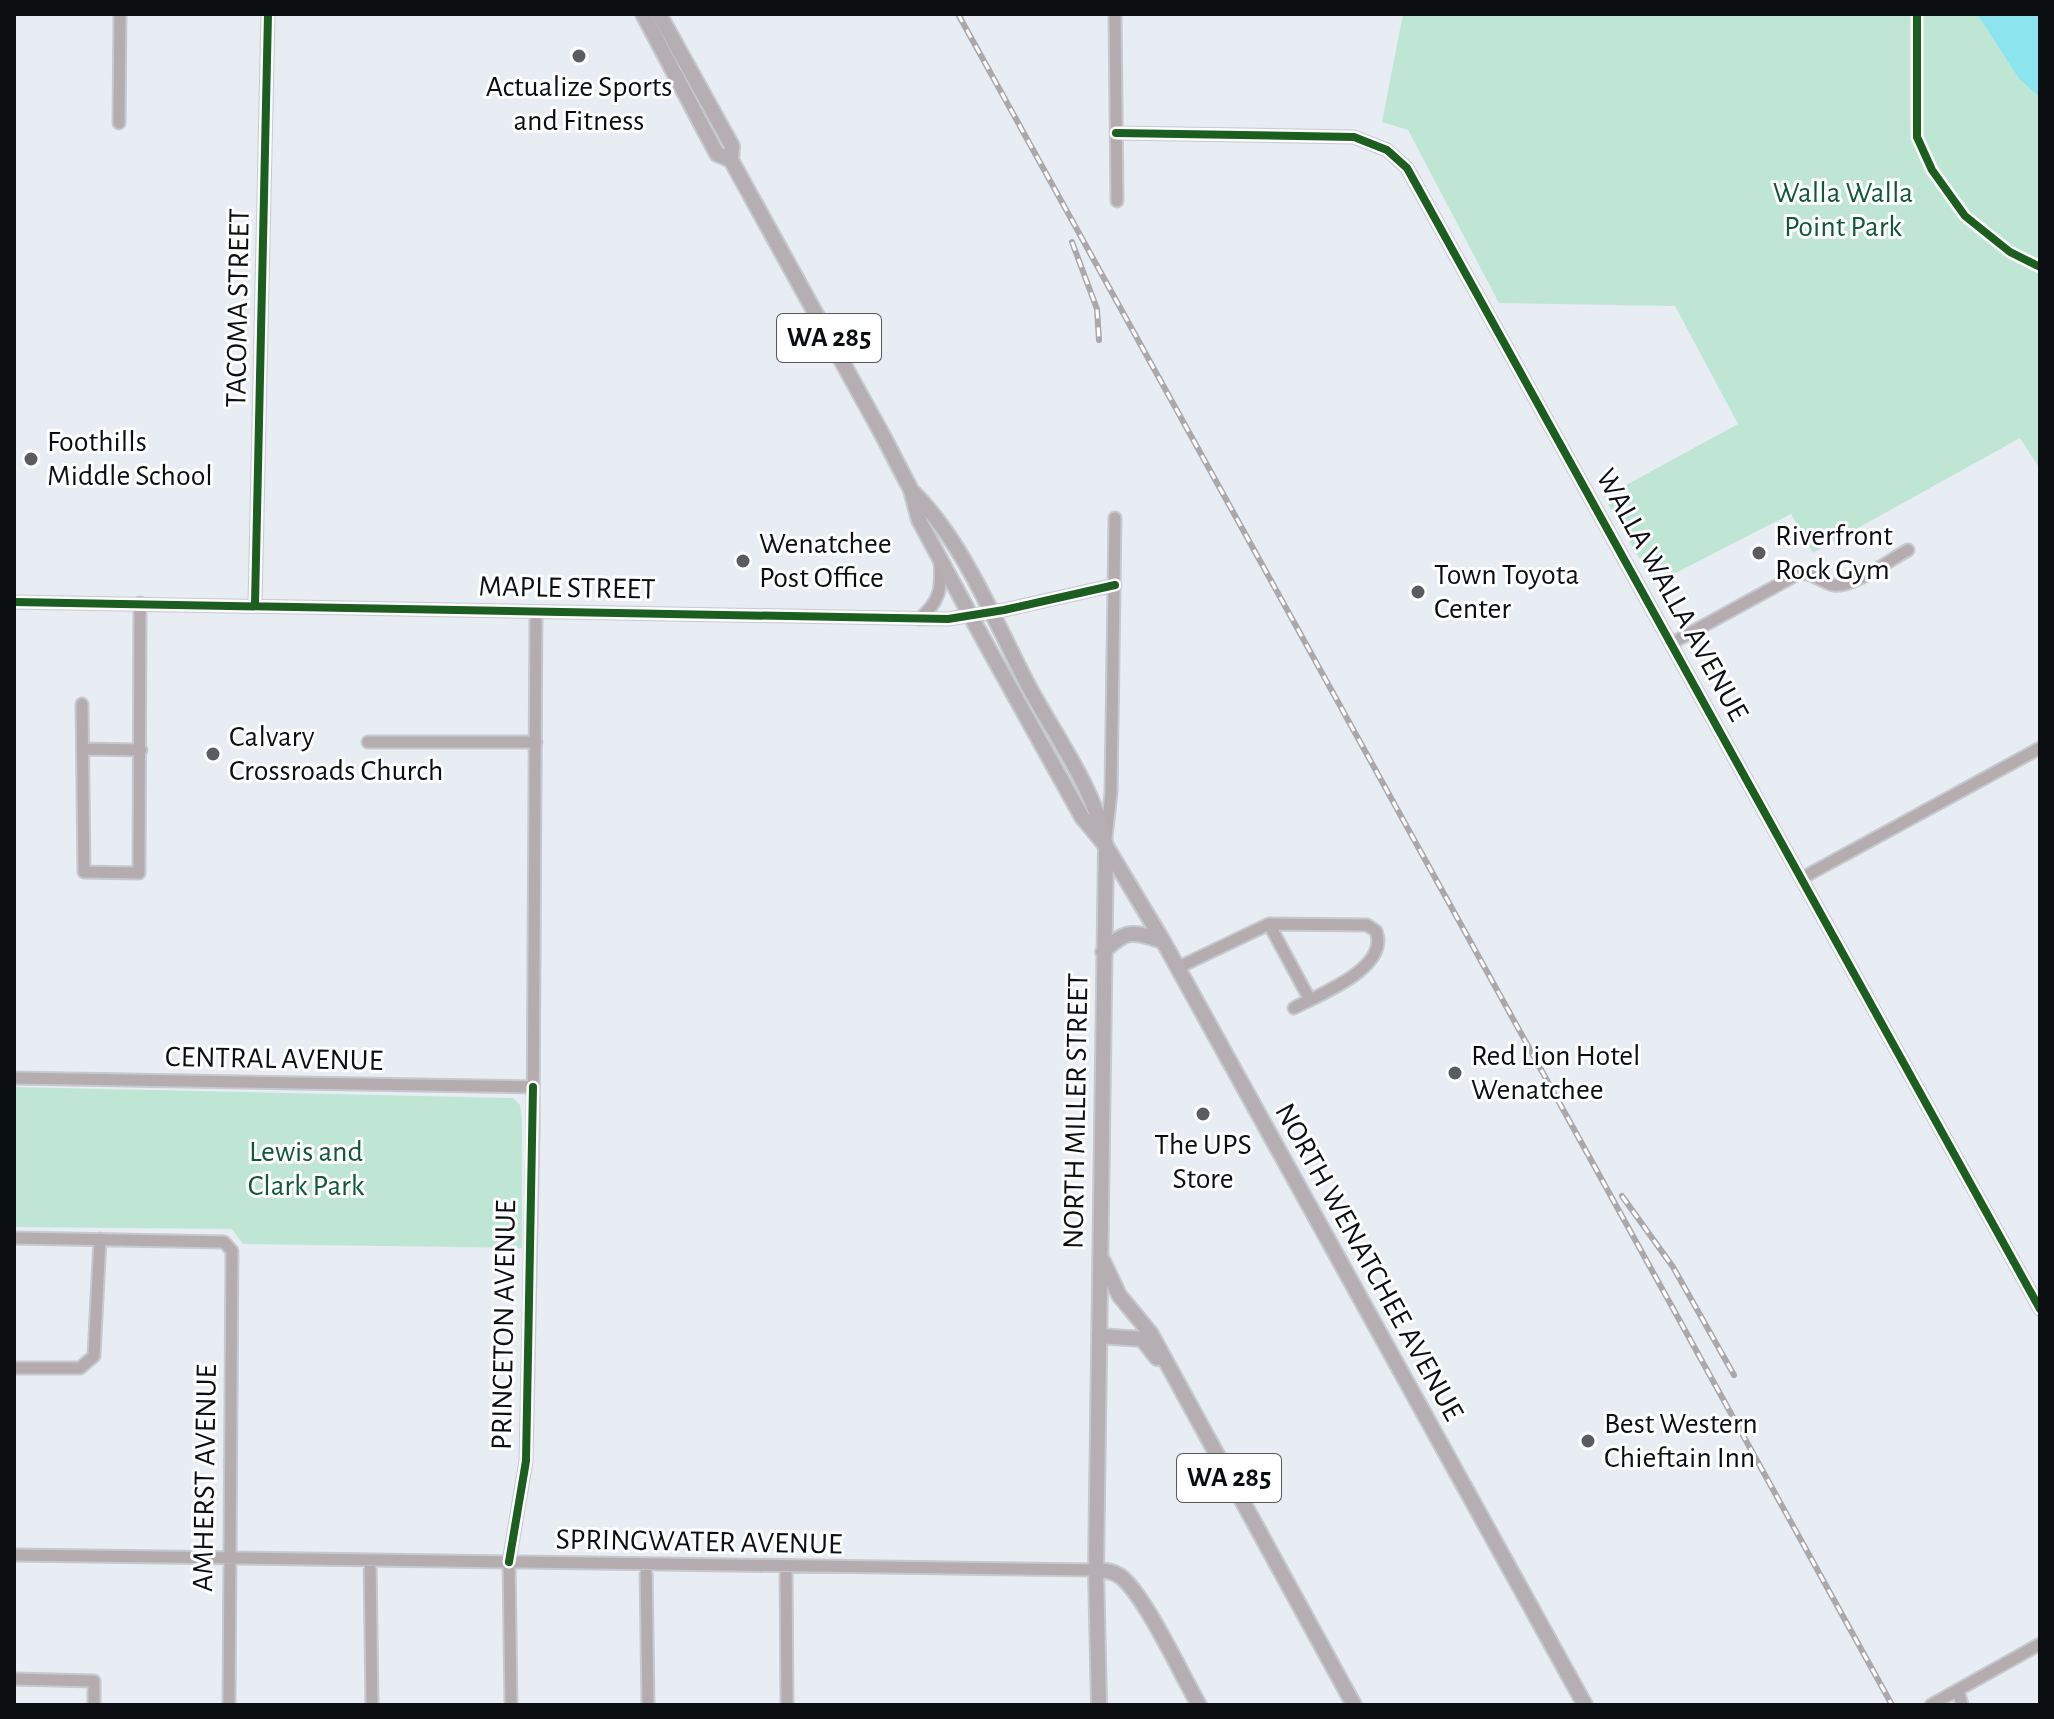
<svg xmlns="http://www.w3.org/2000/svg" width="2054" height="1719" font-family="'Alegreya Sans',sans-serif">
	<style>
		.green { fill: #bfe6d5 }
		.water { fill: #8ce5ee }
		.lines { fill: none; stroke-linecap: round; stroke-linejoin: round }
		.minor-casing { stroke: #c6c9ce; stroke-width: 15 }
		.major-casing { stroke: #c6c9ce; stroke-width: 18 }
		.minor { stroke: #b5acaf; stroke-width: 11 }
		.major { stroke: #b5aeb2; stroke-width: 14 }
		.rail-casing { stroke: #aba8ac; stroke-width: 6 }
		.rail { stroke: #fff; stroke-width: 3; stroke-dasharray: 9; stroke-linecap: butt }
		.cycleway-casing { stroke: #fff; stroke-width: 13 }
		.cycleway { stroke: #1b5e20; stroke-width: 8 }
		.poi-dot { fill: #595d61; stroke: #fff; stroke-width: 3 }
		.labels { text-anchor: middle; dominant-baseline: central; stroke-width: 6; stroke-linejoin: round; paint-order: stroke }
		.shield { fill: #fff; stroke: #555759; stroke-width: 2 }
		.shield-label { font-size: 28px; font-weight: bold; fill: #0c0f12 }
		.poi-label { font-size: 30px; fill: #0c0f12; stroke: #fff; text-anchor: start }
		.park-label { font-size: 30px; fill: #11583a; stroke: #fff }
		.street-label { font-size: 30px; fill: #0c0f12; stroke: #fff }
	</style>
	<rect width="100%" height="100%" fill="#e8edf3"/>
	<path class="green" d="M1403 14H1977L2019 79 2040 98V469L2020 438 1813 553 1791 514 1654 584 1604 497 1738 424 1675 306 1499 303 1408 130 1382 122Z
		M14 1087 513 1098 520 1105 522 1120V1248L243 1244 232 1229 14 1227Z"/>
	<path class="water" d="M1977 14H2040V98L2019 79Z"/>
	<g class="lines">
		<defs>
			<path id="minor" d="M1115 14 1117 201
				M119 123 120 14
				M1116 133 1354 137 1387 150 1407 168 2040 1309
				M14 602 948 619 1004 610 1115 585
				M255 604 268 14
				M919 619C940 602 942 588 940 561
				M1672 643 1798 574C1812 571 1820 582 1833 585 1852 589 1891 559 1908 550
				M82 704 84 872 139 873 140 603
				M368 742H536
				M85 749 141 750
				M1106 837 1111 793 1115 518
				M1802 878 2040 748
				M1269 924 1310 1000
				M1177 968 1269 924 1367 925 1376 931C1390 968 1320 994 1294 1008
				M14 1078 533 1087
				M14 1238 224 1242 232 1251 229 1705
				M14 1368H80L94 1356 100 1239
				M14 1555 1096 1570
				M370 1560 372 1705
				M646 1566 648 1705
				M786 1568 787 1705
				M14 1679 94 1681V1705
				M1958 1690 1962 1705
				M511 1705 509 1562 526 1461 533 1130 536 612
				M1931 1705 2040 1644"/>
			<path id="major" d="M643 14 717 154 731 160 882 434 911 490 919 520 981 635 1082 817 1106 846 1163 941 1585 1705
				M659 14 732 146 731 160
				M914 493C964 543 996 624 1029 687 1057 739 1094 787 1106 846L1096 1570 1099 1705
				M1103 952C1127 929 1132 931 1163 941
				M1103 1261 1119 1295 1151 1334 1354 1705
				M1099 1336 1142 1339 1157 1358
				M1096 1570C1105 1570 1112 1571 1120 1576 1145 1595 1181 1674 1199 1705"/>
		</defs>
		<use href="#minor" class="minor-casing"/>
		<use href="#major" class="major-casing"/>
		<use href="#minor" class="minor"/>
		<use href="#major" class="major"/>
		<defs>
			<path id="rail" d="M958 14 1892 1705
				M1072 242 1097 309 1099 340
				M1622 1196 1673 1267 1734 1375"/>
		</defs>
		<use href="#rail" class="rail-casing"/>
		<use href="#rail" class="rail"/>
		<defs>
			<path id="cycleway" d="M1917 14V137L1932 170 1965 216 2010 252 2040 267
				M1116 133 1354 137 1387 150 1407 168 2040 1309
				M14 602 948 619 1004 610 1115 585
				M255 604 268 14
				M509 1562 526 1461 533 1087"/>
		</defs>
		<use href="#cycleway" class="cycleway-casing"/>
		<use href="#cycleway" class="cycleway"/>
	</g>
	<g class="poi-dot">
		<circle cx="579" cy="56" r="8"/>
		<circle cx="31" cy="459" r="8"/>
		<circle cx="1759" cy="553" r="8"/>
		<circle cx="743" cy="561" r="8"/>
		<circle cx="1418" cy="592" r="8"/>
		<circle cx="213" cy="754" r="8"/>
		<circle cx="1455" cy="1073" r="8"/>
		<circle cx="1203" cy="1114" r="8"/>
		<circle cx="1588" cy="1441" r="8"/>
	</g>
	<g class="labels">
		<g class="shield">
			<rect x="777" y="314" width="104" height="48" rx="6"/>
			<rect x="1177" y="1454" width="104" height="48" rx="6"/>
		</g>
		<g class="shield-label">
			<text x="829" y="338">WA 285</text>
			<text x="1229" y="1478">WA 285</text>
		</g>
		<g class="poi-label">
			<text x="579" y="87" text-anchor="middle">Actualize Sports<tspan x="579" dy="34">and Fitness</tspan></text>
			<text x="47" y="442">Foothills<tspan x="47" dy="34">Middle School</tspan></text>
			<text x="1775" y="536">Riverfront<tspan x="1775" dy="34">Rock Gym</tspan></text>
			<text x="759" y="544">Wenatchee<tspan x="759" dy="34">Post Office</tspan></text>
			<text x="1434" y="575">Town Toyota<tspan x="1434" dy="34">Center</tspan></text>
			<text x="229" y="737">Calvary<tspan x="229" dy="34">Crossroads Church</tspan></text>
			<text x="1471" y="1056">Red Lion Hotel<tspan x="1471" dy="34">Wenatchee</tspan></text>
			<text x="1203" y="1145" text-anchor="middle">The UPS<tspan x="1203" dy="34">Store</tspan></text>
			<text x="1604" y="1424">Best Western<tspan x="1604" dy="34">Chieftain Inn</tspan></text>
		</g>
		<g class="park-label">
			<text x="1843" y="193">Walla Walla<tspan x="1843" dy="34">Point Park</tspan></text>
			<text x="306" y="1152">Lewis and<tspan x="306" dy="34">Clark Park</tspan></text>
		</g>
		<g class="street-label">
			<text transform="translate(238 308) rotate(-89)">TACOMA STREET</text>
			<text transform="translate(567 588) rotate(1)">MAPLE STREET</text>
			<text transform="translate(1672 595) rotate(61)">WALLA WALLA AVENUE</text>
			<text transform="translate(274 1059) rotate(1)">CENTRAL AVENUE</text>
			<text transform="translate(1076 1111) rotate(-89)">NORTH MILLER STREET</text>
			<text transform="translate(1369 1262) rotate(61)">NORTH WENATCHEE AVENUE</text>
			<text transform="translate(504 1325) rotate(-89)">PRINCETON AVENUE</text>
			<text transform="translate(205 1478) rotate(-89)">AMHERST AVENUE</text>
			<text transform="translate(699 1542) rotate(1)">SPRINGWATER AVENUE</text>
		</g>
	</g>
	<rect width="2054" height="1719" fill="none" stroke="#0c0f12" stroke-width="32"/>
</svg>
